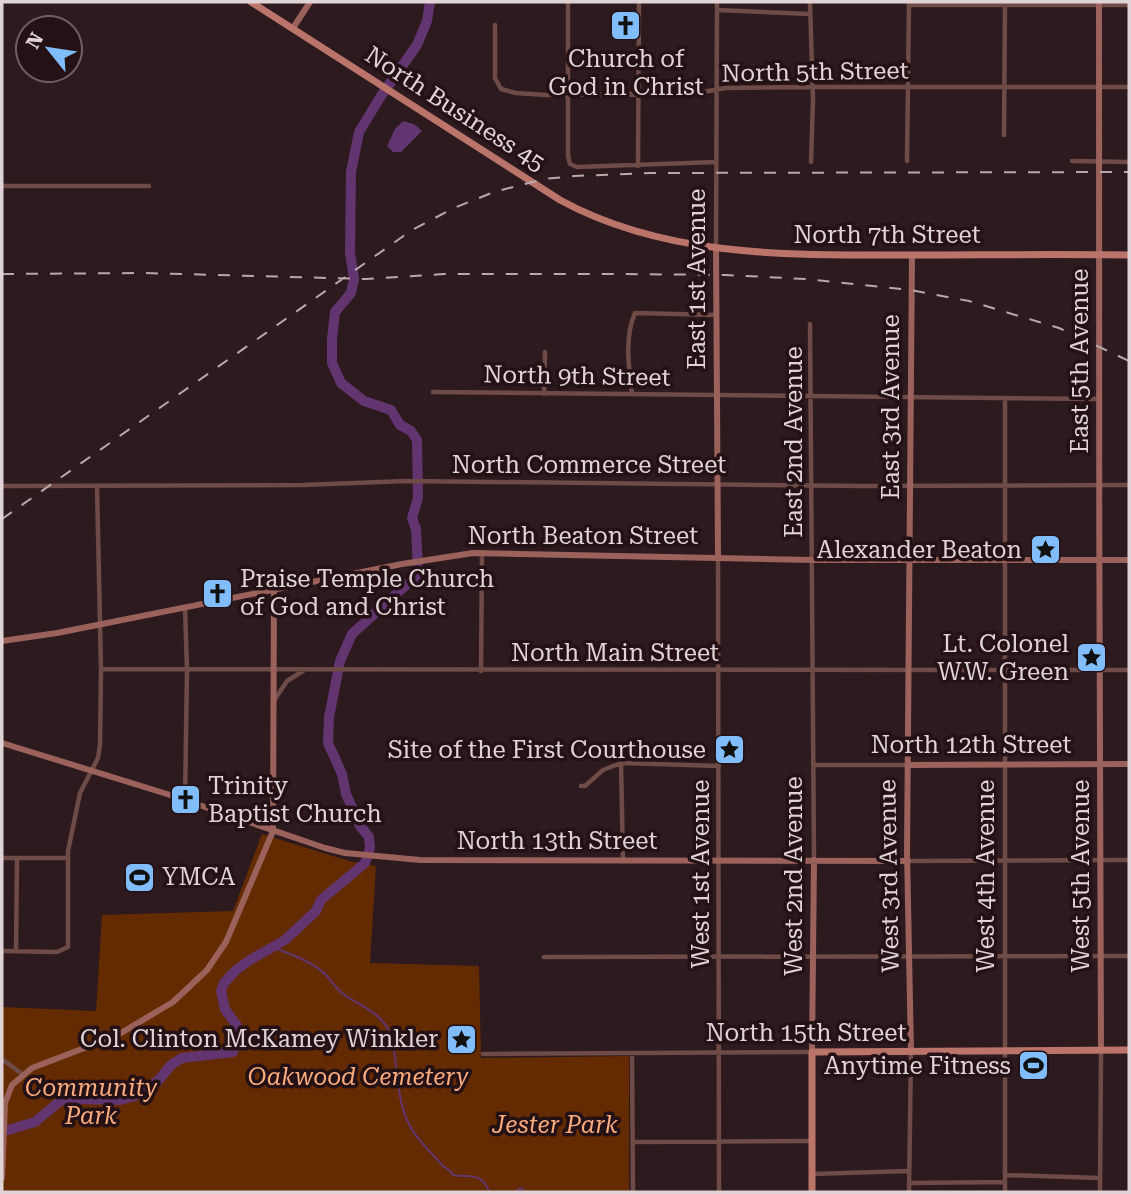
<svg xmlns="http://www.w3.org/2000/svg" width="1131" height="1194" font-family="'Roboto Serif',serif">
	<style>
		.green { fill: #642b00 }
		.water { fill: #633570 }
		.lines { fill: none; stroke-linecap: round; stroke-linejoin: round }
		.stream { stroke: #633570; stroke-width: 2 }
		.river { stroke: #633570; stroke-width: 10 }
		.street { stroke: #6e4b46; stroke-width: 4.5 }
		.secondary { stroke: #9a625b; stroke-width: 6 }
		.primary { stroke: #bb746a; stroke-width: 7 }
		.rail { stroke: #b7a8ab; stroke-width: 2; stroke-dasharray: 12 12; stroke-linecap: butt }
		.labels { text-anchor: middle; dominant-baseline: central; stroke-width: 7; stroke-linejoin: round; paint-order: stroke }
		.poi-label { font-size: 24px; fill: #e0d3d5; stroke: #231115; text-anchor: end }
		.street-label { font-size: 24px; fill: #e0d3d5; stroke: #231115 }
		.park-label { font-size: 24px; font-style: italic; fill: #faab7d; stroke: #231115 }
	</style>
	<rect width="100%" height="100%" fill="#2d1a1e"/>
	<path class="green" d="M262 834 349 861 376 866 370 963 479 966 481 1058 629 1056V1192H2V1007L96 1011 102 915 233 911Z"/>
	<path class="water" d="M403 121 414 124 422 131 401 152H393L387 146 395 129Z"/>
	<g class="lines">
		<path class="stream" d="M272 947C290 954 311 961 325 974 331 980 335 988 343 994 360 1006 383 1013 390 1034 400 1064 394 1098 411 1128 418 1141 432 1153 442 1165 446 1169 450 1169 453 1175 470 1178 483 1172 489 1192
			M515 1192 521 1188 525 1192"/>
		<path class="river" d="M8 1130 35 1122 60 1101 72 1099 121 1100 137 1095 158 1081 171 1065 182 1058 233 1052 236 1043 237 1026 225 1009 221 991 224 983 236 970 250 960 285 940 316 911 321 900 365 863 370 848 369 837 360 826 346 794 342 774 328 743 329 717 340 661 352 634 416 576 418 570 416 529 412 518 418 498 417 440 411 431 400 425 391 410 364 401 341 383 332 363V339L335 312 351 293 354 279 350 253 351 172 359 132 381 96 417 45 427 21 430 2"/>
		<path class="street" d="M568 2V156L570 164 577 167 716 162
			M810 2 813 100 811 162
			M909 5H1129
			M717 10 810 14
			M495 25V78L501 89 516 93 546 95 697 93 726 88 813 87H1129
			M1004 135 1005 2
			M907 161 909 2
			M1072 161 1129 162
			M638 166 639 2
			M2 186H149
			M716 247 717 2
			M810 324 814 860
			M433 392 1098 399
			M544 394 545 352
			M632 394C629 368 624 338 635 313L716 315
			M2 486 303 485 406 481 865 486 1129 485
			M718 556 719 1192
			M101 669 1129 670
			M481 671 482 553
			M275 699 287 681 303 671
			M621 763 623 860
			M814 765H908
			M581 786H585L603 770 621 763 719 766
			M185 800 187 670 185 607
			M2 858H68
			M908 861 1129 860
			M2 951 57 952 68 947V851L80 793 98 758 100 745 101 669 97 486
			M16 951 17 858
			M544 957 1129 956
			M632 1053 633 1192
			M483 1054 811 1052
			M2 1059 22 1074
			M633 1142 812 1141
			M812 1174 909 1171
			M1005 1175 1100 1178
			M909 1183 1005 1182
			M909 1192 911 1052
			M1005 1192V398
			M1100 1192 1101 1050"/>
		<path class="secondary" d="M1099 2C1100 351 1098 701 1101 1050
			M293 28 310 2
			M716 247 718 556
			M2 641 57 633 402 564 473 553 812 560H1129
			M2 743 167 794 325 848 345 853 420 860 908 861
			M908 765 1129 764
			M812 1052 814 860
			M911 1052 907 852 912 255
			M2 1178 5 1103 12 1085 32 1068 116 1036 173 1002 207 970 226 942 273 831 274 589"/>
		<path class="primary" d="M251 2 560 200C666 258 790 255 907 255 981 255 1055 254 1129 255
			M812 1192V1052L1129 1050"/>
		<path class="rail" d="M2 274 144 273 366 279 444 274H622L726 275 805 279 910 290 969 301 1059 328 1129 361
			M2 519 412 230 454 208 494 192 544 179 574 176 651 173 1129 172"/>
	</g>
	<defs>
		<symbol id="church-square" viewBox="-11 -11 22 22"><rect x="-9" y="-9" width="18" height="18" rx="4" fill="#80bdfa" stroke="#231115"/><path d="M-1.2-6h2.4v3.5h3.3v2.4h-3.3V6h-2.4V-.1h-3.3v-2.4h3.3Z" fill="#111"/></symbol>
		<symbol id="sight-square" viewBox="-11 -11 22 22"><rect x="-9" y="-9" width="18" height="18" rx="4" fill="#80bdfa" stroke="#231115"/><path d="M0-6L1.8-2.2L6-1.7L2.9 1.2L3.7 5.4L0 3.3L-3.7 5.4L-2.9 1.2L-6-1.7L-1.8-2.2Z" fill="#111"/></symbol>
		<symbol id="stadium-square" viewBox="-11 -11 22 22"><rect x="-9" y="-9" width="18" height="18" rx="4" fill="#80bdfa" stroke="#231115"/><path d="M0-5a6.5 5 0 1 0 0 10a6.5 5 0 1 0 0-10ZM-3.5-1.8h7v3.6h-7Z" fill="#111"/></symbol>
	</defs>
	<g fill-rule="evenodd">
		<use href="#church-square" x="608" y="8" width="35" height="35"/>
		<use href="#sight-square" x="1028" y="532" width="35" height="35"/>
		<use href="#church-square" x="200" y="576" width="35" height="35"/>
		<use href="#sight-square" x="1074" y="640" width="35" height="35"/>
		<use href="#sight-square" x="712" y="732" width="35" height="35"/>
		<use href="#church-square" x="168" y="782" width="35" height="35"/>
		<use href="#stadium-square" x="122" y="860" width="35" height="35"/>
		<use href="#sight-square" x="444" y="1022" width="35" height="35"/>
		<use href="#stadium-square" x="1016" y="1048" width="35" height="35"/>
	</g>
	<g class="labels">
		<g class="poi-label">
			<text x="626" y="59" text-anchor="middle">Church of<tspan x="626" dy="28">God in Christ</tspan></text>
			<text x="1022" y="550">Alexander Beaton</text>
			<text x="240" y="579" text-anchor="start">Praise Temple Church<tspan x="240" dy="28">of God and Christ</tspan></text>
			<text x="1069" y="644">Lt. Colonel<tspan x="1069" dy="28">W.W. Green</tspan></text>
			<text x="706" y="750">Site of the First Courthouse</text>
			<text x="208" y="786" text-anchor="start">Trinity<tspan x="208" dy="28">Baptist Church</tspan></text>
			<text x="162" y="877" text-anchor="start">YMCA</text>
			<text x="438" y="1039">Col. Clinton McKamey Winkler</text>
			<text x="1011" y="1066">Anytime Fitness</text>
		</g>
		<g class="street-label">
			<text transform="translate(815 72) rotate(-1)">North 5th Street</text>
			<text transform="translate(455 109) rotate(33)">North Business 45</text>
			<text x="887" y="235">North 7th Street</text>
			<text transform="translate(697 279) rotate(-90)">East 1st Avenue</text>
			<text transform="translate(1080 361) rotate(-90)">East 5th Avenue</text>
			<text transform="translate(577 376) rotate(1)">North 9th Street</text>
			<text transform="translate(891 407) rotate(-90)">East 3rd Avenue</text>
			<text transform="translate(794 442) rotate(-90)">East 2nd Avenue</text>
			<text x="589" y="465">North Commerce Street</text>
			<text x="583" y="536">North Beaton Street</text>
			<text x="615" y="653">North Main Street</text>
			<text x="971" y="745">North 12th Street</text>
			<text x="557" y="841">North 13th Street</text>
			<text transform="translate(701 874) rotate(-90)">West 1st Avenue</text>
			<text transform="translate(794 876) rotate(-90)">West 2nd Avenue</text>
			<text transform="translate(889 876) rotate(-91)">West 3rd Avenue</text>
			<text transform="translate(986 876) rotate(-90)">West 4th Avenue</text>
			<text transform="translate(1081 876) rotate(-90)">West 5th Avenue</text>
			<text x="806" y="1033">North 15th Street</text>
		</g>
		<g class="park-label">
			<text x="358" y="1077">Oakwood Cemetery</text>
			<text x="91" y="1088">Community<tspan x="91" dy="28">Park</tspan></text>
			<text x="555" y="1125">Jester Park</text>
		</g>
	</g>
	<rect width="1131" height="1194" fill="none" stroke="#e0d3d5" stroke-width="7"/>
	<g transform="translate(49 49) rotate(300)"><circle r="33" fill="#231115" stroke="#6f5f62" stroke-width="2"/>
	<path d="M0-5L12 26L0 18L-12 26Z" fill="#80bdfa"/>
	<text y="-10" font-size="19" font-weight="bold" text-anchor="middle" fill="#e0d3d5">N</text>
	</g>
</svg>
